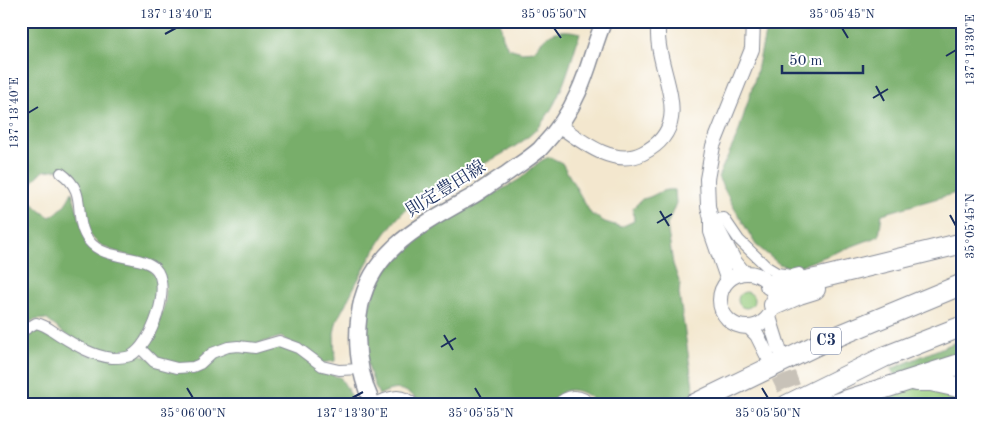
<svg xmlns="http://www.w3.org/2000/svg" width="984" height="426" font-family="'Old Standard TT','Noto Serif JP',serif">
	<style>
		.green { fill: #95ca7b; stroke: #587c6c }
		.forest { fill: #78ae6b; stroke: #4a6e64 }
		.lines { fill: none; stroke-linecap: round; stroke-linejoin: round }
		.tertiary-tunnel { stroke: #c8c2b8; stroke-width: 14; stroke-dasharray: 14 7; stroke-linecap: butt }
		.minor-casing { stroke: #878b96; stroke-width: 12 }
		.tertiary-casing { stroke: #878b96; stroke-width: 16 }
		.secondary-casing { stroke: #878b96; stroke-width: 18 }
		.motorway-casing { stroke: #878b96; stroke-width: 22 }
		.minor { stroke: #fff; stroke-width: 10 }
		.tertiary { stroke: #fff; stroke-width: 14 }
		.secondary { stroke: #fff; stroke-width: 15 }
		.motorway { stroke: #fff; stroke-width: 20 }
		.ticks { fill: none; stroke: #1b2f5e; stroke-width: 2 }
		.labels { text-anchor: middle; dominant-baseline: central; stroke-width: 4; stroke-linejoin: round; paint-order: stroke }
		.shield { fill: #fff; stroke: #5f6d8e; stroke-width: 1 }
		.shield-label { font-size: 16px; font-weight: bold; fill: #1b2f5e }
		.street-label { font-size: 18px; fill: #1b2f5e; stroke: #fff }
		.neatline { fill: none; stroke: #1b2f5e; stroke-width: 2 }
		.ticks-label { font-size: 12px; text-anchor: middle; fill: #1b2f5e }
	</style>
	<rect width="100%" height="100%" fill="#fff"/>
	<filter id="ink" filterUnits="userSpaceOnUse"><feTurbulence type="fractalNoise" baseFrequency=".02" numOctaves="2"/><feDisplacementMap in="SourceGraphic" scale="10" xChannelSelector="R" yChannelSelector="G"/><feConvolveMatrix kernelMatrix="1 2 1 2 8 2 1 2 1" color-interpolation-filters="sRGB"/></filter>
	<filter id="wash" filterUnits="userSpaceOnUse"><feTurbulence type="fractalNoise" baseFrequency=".0096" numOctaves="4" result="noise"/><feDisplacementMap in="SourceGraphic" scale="20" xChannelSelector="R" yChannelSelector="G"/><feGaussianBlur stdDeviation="1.12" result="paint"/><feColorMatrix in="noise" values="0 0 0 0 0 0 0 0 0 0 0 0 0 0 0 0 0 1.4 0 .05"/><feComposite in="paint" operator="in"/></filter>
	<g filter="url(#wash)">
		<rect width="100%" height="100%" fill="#f3e7ce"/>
		<path class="green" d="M738 300a8 8 0 1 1 16 0a8 8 0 1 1-16 0Z
			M963 362V405H857Z"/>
		<path class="forest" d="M21 21H500L503 38 508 48 522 52 534 51C547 33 557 27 580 33 568 70 559 111 528 137 513 149 493 159 476 168 454 179 432 188 413 203 379 231 358 282 337 320L334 333 335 361 322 363 281 337 189 364C170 364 157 361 144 347 161 318 176 295 157 263 142 259 109 252 98 243 78 228 89 197 74 178 71 174 66 172 62 169L43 171C39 175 34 179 32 183 23 199 38 210 50 217 61 211 67 203 72 192L87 243 148 267 157 278 156 312 137 346 126 354 110 355 91 348 65 334 46 319 34 320 21 327Z
			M764 21H963V169L960 181 963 191 882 214 879 236 803 265 789 267 779 264 756 245 733 206 718 177 738 134 756 75 766 29Z
			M550 157 562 163 591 214 605 222 621 227 634 221 633 208 642 199C656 197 659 188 675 190L676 203 667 225 673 264 680 284 679 293 694 393 671 405H597C592 396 576 387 565 391 560 393 554 400 550 405H423C408 390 399 384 379 395 361 357 359 324 377 286 384 271 393 256 406 246 433 225 464 211 494 194 502 189 512 184 520 179 530 171 538 160 550 157Z
			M38 328 89 355 140 354 179 371 230 349 289 346 322 370 334 376 340 377 357 405H21V339L25 334Z
			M963 339V353L896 375 891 369Z"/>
	</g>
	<g filter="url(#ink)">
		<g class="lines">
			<path class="tertiary-tunnel" d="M781 354 800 405
				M769 358 788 397"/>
			<defs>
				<path id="minor" d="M711 219 724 218 739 240 767 267 777 273 791 275 799 273
					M21 332 36 323C46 325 51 330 59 335 75 345 93 356 112 358 117 358 125 358 130 356 151 346 173 286 155 268 140 254 105 261 89 241 71 218 90 193 61 173
					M140 348 154 362 177 368 193 367 200 364 212 353 228 347 238 346 255 348 279 341 298 348 322 366 339 370 361 369
					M372 404C390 397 400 390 415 405
					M556 405C567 394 581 392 591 405"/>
				<path id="tertiary" d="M560 126C582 142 615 168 643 153 702 123 650 67 659 21
					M716 226 735 262 744 273
					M720 300a27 27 0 1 1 54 0a27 27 0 1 1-54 0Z
					M728 281 711 232V219L708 206 707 179 713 146 752 49 753 21
					M769 317 779 349
					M749 327 757 335 767 355"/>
				<path id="secondary" d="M373 405C360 377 355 346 359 316 366 252 421 225 471 197 483 190 494 181 506 174 517 166 530 158 540 149 556 132 569 114 578 93 589 70 594 44 604 21"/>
				<path id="motorway" d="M770 285 796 283 820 278 963 243
					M774 305 799 294 815 289
					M916 381H931L963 388
					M693 405 821 343 963 284
					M787 405 884 357 963 326
					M832 405 963 363"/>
			</defs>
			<use href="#minor" class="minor-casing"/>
			<use href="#tertiary" class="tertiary-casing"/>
			<use href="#secondary" class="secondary-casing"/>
			<use href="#motorway" class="motorway-casing"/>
			<use href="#minor" class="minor"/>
			<use href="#tertiary" class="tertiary"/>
			<use href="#secondary" class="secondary"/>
			<use href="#motorway" class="motorway"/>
		</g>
	</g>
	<path class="ticks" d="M554 28 561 38M842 28 848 38M165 34 176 28M946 56 956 50M876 86 884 101M873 98 888 89M28 113 38 107M660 211 669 226M950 215 956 226M657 223 672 214M444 335 453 350M441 347 456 338M187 388 193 398M475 388 481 398M762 388 768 398M352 398 363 392"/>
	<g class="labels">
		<rect class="shield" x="811" y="327.5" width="30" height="27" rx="4"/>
		<g class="shield-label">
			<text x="826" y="341">C3</text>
		</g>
		<g class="street-label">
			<text transform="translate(446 189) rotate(-32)">則定豊田線</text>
		</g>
	</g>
	<rect width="984" height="426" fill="none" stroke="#fff" stroke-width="55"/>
	<path d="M782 65v8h81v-8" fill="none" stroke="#1b2f5e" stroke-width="2.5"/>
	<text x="789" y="65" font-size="15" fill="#1b2f5e" stroke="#ffffff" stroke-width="4" paint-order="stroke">50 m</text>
	<rect x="28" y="28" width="928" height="370" class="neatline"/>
	<g class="ticks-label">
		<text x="176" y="18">137°13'40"E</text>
		<text x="554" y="18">35°05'50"N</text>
		<text x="842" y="18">35°05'45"N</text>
		<text transform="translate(970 50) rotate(-90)" y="4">137°13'30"E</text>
		<text transform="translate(14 113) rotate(-90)" y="4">137°13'40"E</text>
		<text transform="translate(970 226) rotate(-90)" y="4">35°05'45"N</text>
		<text x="193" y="417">35°06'00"N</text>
		<text x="352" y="417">137°13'30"E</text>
		<text x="481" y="417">35°05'55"N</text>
		<text x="768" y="417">35°05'50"N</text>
	</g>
</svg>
